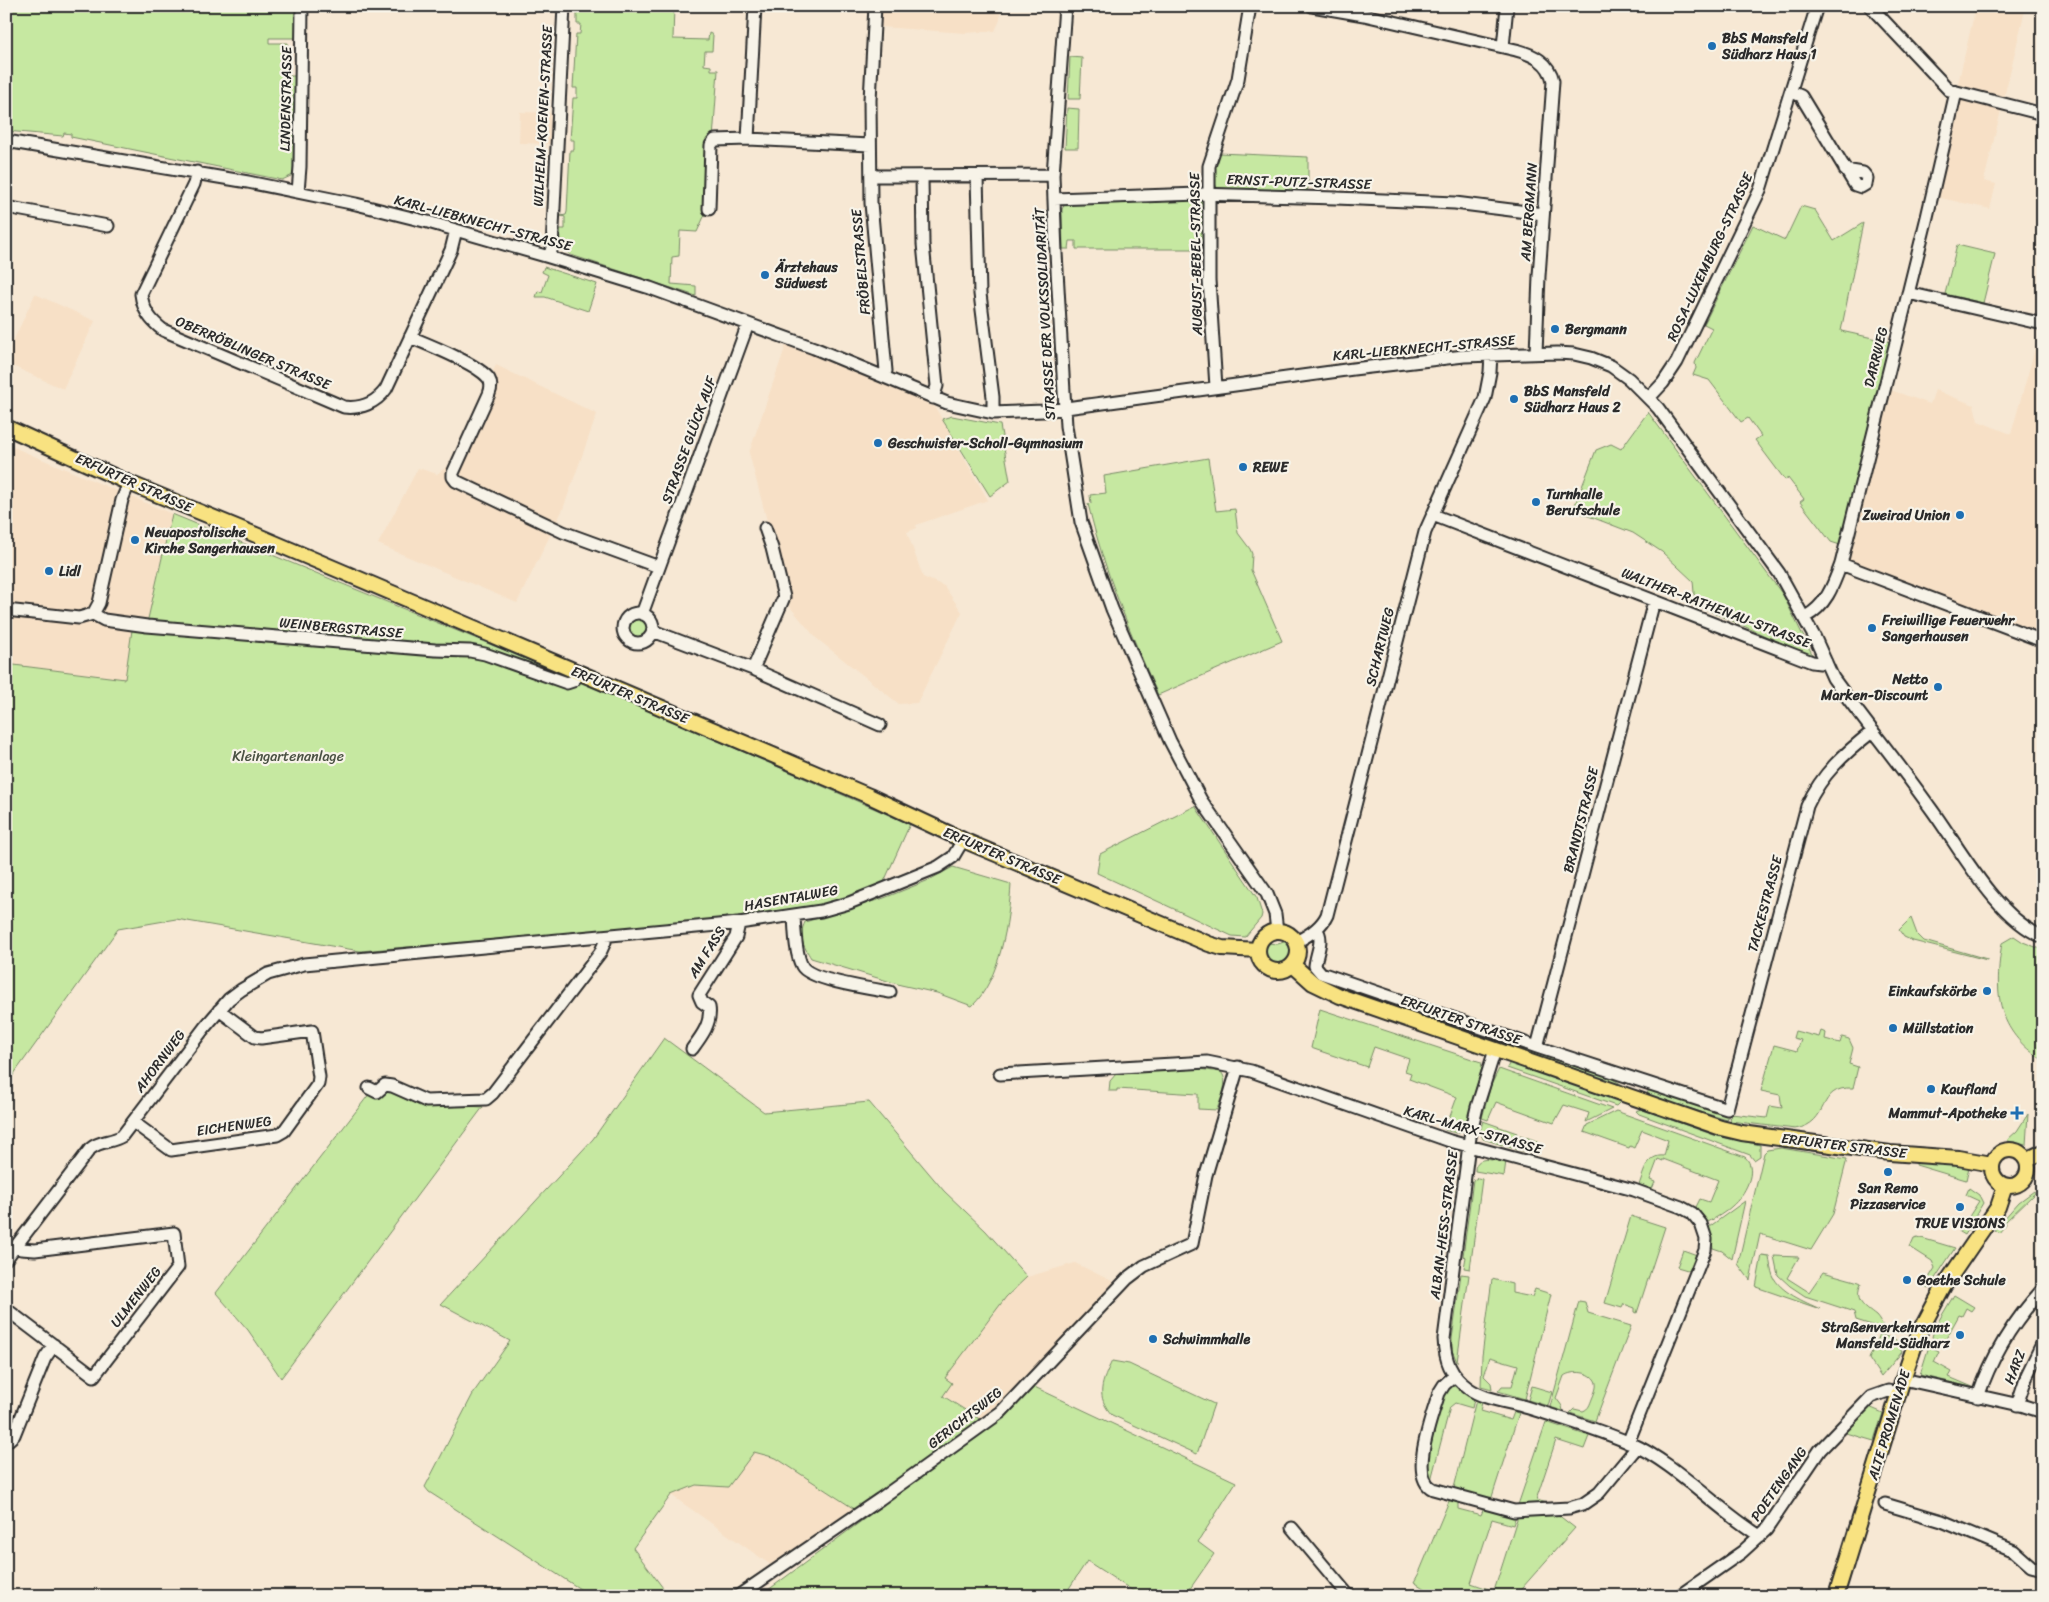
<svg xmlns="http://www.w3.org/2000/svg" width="2049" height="1602" font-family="Sriracha,sans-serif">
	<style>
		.built { fill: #f7e0c6 }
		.green { fill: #c6e8a1; stroke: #788a66 }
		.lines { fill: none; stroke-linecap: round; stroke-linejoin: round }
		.minor-casing { stroke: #2b2b2b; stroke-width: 15 }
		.major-casing { stroke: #2b2b2b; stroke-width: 18 }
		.minor { stroke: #f7f3e8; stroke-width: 11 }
		.major { stroke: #f8e281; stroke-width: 14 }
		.poi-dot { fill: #1f6fb2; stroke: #f7f3e8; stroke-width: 2 }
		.labels { text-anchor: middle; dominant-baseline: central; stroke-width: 4.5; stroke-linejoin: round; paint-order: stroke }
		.poi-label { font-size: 14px; font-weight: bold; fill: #2b2b2b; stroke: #f7f3e8; text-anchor: start }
		.street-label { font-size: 14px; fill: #2b2b2b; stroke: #f7f3e8 }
		.park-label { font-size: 14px; fill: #4a5143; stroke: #f7f3e8 }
	</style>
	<rect width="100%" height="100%" fill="#f7e8d4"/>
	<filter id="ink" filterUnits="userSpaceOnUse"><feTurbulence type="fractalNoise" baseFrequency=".02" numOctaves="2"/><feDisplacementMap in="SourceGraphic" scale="10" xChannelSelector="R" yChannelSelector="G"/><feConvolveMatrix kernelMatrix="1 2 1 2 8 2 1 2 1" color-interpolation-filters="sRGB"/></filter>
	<g filter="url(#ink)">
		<path class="built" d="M882 6H1001L1000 20 995 31 965 33 881 27Z
			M1976 6H2026L1984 181 1996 184 1990 209 1932 196Z
			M520 112 551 113 550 144 519 143Z
			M35 294 95 321 63 389 6 363V357Z
			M2040 331 2043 332V637L1847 559 1888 389 1930 404 1935 390 1974 405 1978 421 2011 434Z
			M787 342 845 366 935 407 988 500 916 525 917 528 907 532 923 577 944 586 962 612 917 703 899 704 816 638 790 607 749 453Z
			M496 365 597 414 563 509 517 603 378 544 418 468 437 474 448 466Z
			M6 444 172 514 145 632 132 630 125 679 6 664Z
			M1075 1263 1114 1282 1000 1407 981 1420 943 1395 951 1383 945 1378 1006 1297 1027 1277Z
			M753 1451 776 1458 856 1510 771 1565 671 1495 696 1485 728 1487Z"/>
		<path class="green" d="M6 6H290L296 11V38H269V43H288L287 76H295L293 175 282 180 71 137V134L64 133 63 136 6 131Z
			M577 6H674L673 39 708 40 709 33 713 35 712 51H705L704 65 711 66V70H718L708 208 697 232 680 231 679 256 672 257 671 284 696 286V296L571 255C561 250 561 240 560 229H565V217L561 216 566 215 567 212 570 150H574V140H570L573 98H577V88H573L576 34H580L581 24H577Z
			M1070 57 1082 58 1080 99H1068Z
			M1067 108 1079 109 1078 148H1065Z
			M1219 153 1308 157V189L1305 191 1217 188C1212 179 1215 162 1219 153Z
			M1191 200H1201L1205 204 1204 249H1076V241H1070L1069 249H1063L1062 209 1065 204Z
			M1801 206 1815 210 1834 241 1863 223 1841 331 1891 342 1840 545 1831 542 1800 502 1804 499 1788 478 1785 480 1755 440 1761 436 1748 418 1741 422 1709 380 1693 375 1696 368 1695 363 1712 328 1704 324 1753 225 1785 240Z
			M1957 245 1995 254 1983 303 1945 294Z
			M544 267 597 284 588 311 545 297H536L538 291 542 292 548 275 542 272Z
			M1648 412 1783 595 1814 658 1695 604 1693 581 1662 552 1633 533 1573 510 1596 450 1611 444 1621 449Z
			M952 416 1000 425 1010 481 990 496 942 419Z
			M1208 458 1216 511 1235 509 1238 533 1250 549 1252 554 1251 570 1282 641 1158 695C1130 632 1104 571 1088 504L1091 503 1090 495 1106 493 1104 476Z
			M172 514 582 682 910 824 883 884 829 904 675 924 360 951 176 919 118 929 6 1085V664L125 679 132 630 145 632Z
			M627 630a11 11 0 1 1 22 0a11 11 0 1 1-22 0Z
			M1195 806 1257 898 1262 914 1261 918 1245 937 1232 936 1097 873 1100 854Z
			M953 867 1011 884C1009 921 1000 980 972 1006L937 993 901 985 811 958C803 945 798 937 805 922L884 898 929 880Z
			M1911 918 1917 934 1924 941 1987 959V960L1913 941 1904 937 1899 930Z
			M2014 936 2023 942 2043 950V1060C1996 1031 1994 992 2002 943Z
			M1287 941 1292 948 1290 959 1280 965 1269 962 1265 955 1267 943 1278 944Z
			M1378 996 1509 1043 1508 1047 1401 1012 1376 1000Z
			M1320 1009 1481 1062 1482 1067 1464 1130 1456 1133 1445 1130 1457 1097 1409 1079 1411 1073 1405 1071 1409 1059 1374 1047 1367 1067 1311 1048Z
			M1795 1031 1819 1037 1821 1031 1826 1033 1825 1039 1840 1043 1842 1037 1849 1039 1853 1048 1849 1064 1858 1067 1853 1088C1815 1086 1832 1123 1795 1129L1730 1121 1731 1114 1767 1118 1770 1106 1782 1108 1780 1095 1761 1091 1774 1045 1797 1051 1801 1040 1793 1038Z
			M664 1038 764 1112 869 1102 944 1191 986 1231 1027 1277 1006 1297 945 1378 952 1383 943 1396 981 1420 1000 1407 1024 1382 1236 1482 1198 1542 1214 1554 1185 1596H1141L1087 1561 1064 1596H760L875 1511 856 1510 776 1458 754 1452 728 1487 696 1485 671 1495 633 1548 669 1596H591L429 1492 425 1487 474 1392 510 1341 441 1304 593 1139Z
			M1515 1044 1604 1074 1626 1087 1625 1090 1512 1051Z
			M1510 1062 1622 1100 1616 1106 1507 1068Z
			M1163 1068 1164 1071 1191 1068 1221 1072C1230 1082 1220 1099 1217 1110L1198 1109V1094L1117 1089V1091H1109L1110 1081 1116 1074 1143 1072V1070Z
			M1499 1069 1612 1109 1586 1122 1589 1113 1564 1105 1554 1123 1496 1102 1488 1120 1482 1118 1491 1085Z
			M387 1089 423 1103 483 1107 281 1378 248 1330 216 1293 370 1093Z
			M1649 1089 1729 1114 1727 1120 1649 1096 1647 1094Z
			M1641 1109 1714 1135 1760 1145V1156L1754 1160 1750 1155 1639 1114 1636 1111Z
			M1616 1111 1745 1157C1759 1170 1744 1196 1732 1206 1725 1213 1717 1217 1708 1222L1696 1207 1700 1199 1709 1202 1718 1180 1663 1159V1161L1658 1159 1650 1180 1655 1182 1652 1189 1639 1185C1644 1172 1647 1154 1664 1156L1668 1140 1642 1130 1634 1148 1630 1146 1629 1148 1584 1132 1587 1125Z
			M2028 1114 2026 1145 2008 1141 2007 1140 2017 1131Z
			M1483 1121 1517 1133 1512 1148 1483 1139 1480 1131Z
			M1520 1135 1537 1141 1533 1153 1515 1149Z
			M1781 1148 1847 1159 1833 1214 1811 1250 1760 1234 1750 1280 1738 1264 1764 1153 1767 1150Z
			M1493 1157 1506 1161 1504 1176 1475 1171C1475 1161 1482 1158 1492 1160Z
			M1917 1161 1969 1167 1966 1180 1916 1165Z
			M1478 1178 1482 1179 1470 1269 1464 1268 1466 1257 1463 1256 1473 1180Z
			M1969 1188 1979 1195 1983 1203 1964 1235 1959 1232 1979 1201 1966 1195Z
			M2034 1191 2035 1193 2005 1222 2006 1224 1999 1233 1994 1230 2019 1202Z
			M1745 1201 1732 1259 1722 1251 1713 1248 1709 1227Z
			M1631 1216 1665 1227 1637 1313 1635 1312V1308L1624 1304 1622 1308 1605 1303Z
			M1918 1237 1955 1248 1928 1289 1924 1286 1935 1268 1932 1261 1910 1247 1914 1238Z
			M1683 1250 1697 1255 1691 1271 1677 1267Z
			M1762 1255 1769 1256C1770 1263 1771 1271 1773 1276 1780 1292 1805 1302 1820 1309L1756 1287Z
			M1774 1256 1799 1257 1787 1278 1809 1292 1823 1272 1859 1282 1861 1283C1854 1301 1863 1306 1876 1316 1879 1319 1882 1325 1884 1329L1856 1320 1854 1312 1805 1296 1790 1286 1778 1275Z
			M1461 1274 1469 1275 1457 1362 1452 1350V1339Z
			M1492 1279 1512 1284V1293L1532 1297 1535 1289 1551 1294 1525 1399 1498 1391 1502 1386H1512L1518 1365 1490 1357 1484 1376 1491 1383 1492 1389 1481 1386 1482 1356Z
			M1954 1295 1974 1307 1971 1311 1966 1308 1962 1316 1959 1315 1942 1346 1932 1337 1935 1327Z
			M1579 1301 1585 1302 1588 1313 1631 1326 1595 1421 1570 1413 1574 1409 1583 1411C1589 1409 1590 1404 1592 1399 1594 1394 1597 1388 1596 1383 1593 1371 1572 1370 1564 1376L1556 1398 1562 1406 1563 1411 1550 1407Z
			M1879 1334 1896 1340 1902 1352 1881 1377 1869 1359Z
			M1929 1346 1939 1351 1934 1362 1952 1372 1949 1377 1975 1388 1920 1375Z
			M1112 1361 1129 1364 1214 1404 1197 1454 1112 1415C1095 1396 1102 1382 1112 1361Z
			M1452 1386H1456L1474 1399 1472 1408 1455 1403 1450 1407 1430 1484 1424 1467 1442 1392Z
			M1532 1386 1552 1392 1548 1406 1528 1400Z
			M1476 1400 1482 1402 1480 1411 1511 1420 1514 1412 1519 1413 1490 1503 1453 1492Z
			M1867 1406 1883 1413 1874 1441 1843 1432Z
			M1546 1422 1589 1436 1584 1449 1556 1440 1536 1500 1548 1503 1547 1507 1517 1508Z
			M1451 1500 1458 1502V1509L1481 1515 1484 1508 1498 1511 1499 1514 1503 1515 1505 1513 1516 1515 1513 1525 1492 1519 1471 1583 1494 1591 1518 1516 1557 1514 1575 1528 1515 1596 1504 1592 1502 1596H1436L1414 1582 1419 1573 1449 1501Z"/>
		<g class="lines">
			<defs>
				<path id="minor" d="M875 6 870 100 871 203 886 371 884 376
					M1065 6 1053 175 1056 253 1066 426 1081 522 1112 609 1170 741 1201 800 1267 894 1275 914 1277 931
					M1312 6 1364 15 1516 50C1534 55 1549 62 1553 81L1539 276 1536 353
					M1870 6 1949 90 2043 114
					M1503 47 1507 6
					M1792 92 1801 96 1855 185 1861 187 1866 184 1867 178 1863 173 1845 170
					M748 139 755 6
					M6 141 248 182 356 204 428 222 549 257 650 288 814 348 947 403 993 413 1044 411 1353 369 1464 356 1557 353 1574 354 1591 358 1611 366 1629 379 1658 408 1779 573 1815 638 1833 678 1844 693C1872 731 1902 768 1929 806 1959 846 1995 917 2043 937
					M197 172 194 184 141 294C143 310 150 320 163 330L344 407C361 409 376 403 386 389L451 250 456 230
					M871 176 1053 175
					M922 176 923 244 937 386 933 398
					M977 176 980 294 993 397V413
					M298 192 300 167 302 6
					M1054 199 1199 194 1336 198 1455 203 1543 214
					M6 207 108 226
					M709 209 711 145 715 140 748 139 870 145
					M549 257 552 248 564 6
					M1908 293 2043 324
					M410 337C427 344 480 365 489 379 492 384 491 389 489 394L453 473V477L456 481 563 532 659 567
					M1216 387 1209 280V166L1238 79 1250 6
					M1649 398 1663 383 1677 362 1760 190 1817 6
					M1433 515 1812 662 1820 663 1826 662
					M1841 564 2043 641
					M6 610 79 618 93 614 99 603 122 500 129 483
					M623 628a15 15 0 1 1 30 0a15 15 0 1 1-30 0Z
					M93 614 104 620 147 626 435 650 470 651 485 654 567 683 573 681 579 673
					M642 614 748 324
					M1805 617C1826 606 1833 586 1841 564L1927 217 1956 92
					M653 631 753 669 880 725
					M753 669 784 597 772 548 765 528
					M794 916C795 931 795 953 802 966 809 980 873 989 890 992
					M1316 929C1325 939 1316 953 1315 966L1321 973 1537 1047 1727 1109 1807 806C1822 773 1845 753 1873 731
					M1296 942C1308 936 1321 928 1327 915L1425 532 1485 398 1490 372 1491 354
					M1537 1047 1654 601
					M692 1049C701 1037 712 1023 709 1007L702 1002 699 995 736 937 739 923
					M1495 1050 1477 1107 1470 1137 1444 1339C1445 1360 1450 1375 1468 1388 1483 1399 1504 1401 1522 1406 1558 1417 1595 1428 1630 1443 1677 1464 1716 1509 1760 1536
					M1000 1074 1207 1062 1251 1071 1450 1141 1634 1190 1681 1207 1692 1213 1701 1224 1706 1239 1705 1250 1628 1443
					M369 1088 377 1092 385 1085 392 1086 426 1101 486 1099 493 1093 600 953 605 942V936
					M133 1122 171 1150 277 1135 284 1131 318 1084 319 1077 312 1031 261 1038 255 1037 219 1010
					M6 1259 90 1149C100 1140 111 1143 122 1136L205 1027 229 999 241 990 268 974 304 964 739 923 821 911 849 903 938 867 953 857 963 840
					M6 1309 94 1376 178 1267 174 1233 35 1250 21 1249 15 1247
					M1454 1376 1444 1385 1439 1393C1433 1414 1408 1477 1433 1489L1514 1511 1569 1508 1583 1504 1599 1493 1637 1447
					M1903 1379 2024 1406 2043 1412
					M1978 1397C1992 1355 2013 1321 2043 1289
					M2017 1405 2027 1375 2043 1342
					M6 1442 14 1435 45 1358 54 1345
					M1885 1504 1942 1521 2014 1551 2031 1566 2043 1569
					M1292 1528 1349 1596
					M738 1596 880 1499 1001 1412 1127 1279 1144 1266 1192 1244 1206 1175 1238 1067
					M1679 1596 1742 1552 1766 1530 1820 1450 1871 1397 1888 1391 1898 1393"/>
				<path id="major" d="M6 427 129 483 256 535 869 796 963 840 1209 944 1222 948 1258 950
					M1258 951a20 20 0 1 1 40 0a20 20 0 1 1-40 0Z
					M1293 965 1313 983 1340 996 1721 1128 1742 1133 1890 1153 1958 1158 1992 1164
					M1992 1168a18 18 0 1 1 36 0a18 18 0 1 1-36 0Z
					M2026 1160 2043 1152
					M1836 1596 1903 1379 1919 1333 1944 1286 1998 1207 2005 1186"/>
			</defs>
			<use href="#minor" class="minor-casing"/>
			<use href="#major" class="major-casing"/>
			<use href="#minor" class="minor"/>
			<use href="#major" class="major"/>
		</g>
	</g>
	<g class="poi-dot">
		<circle cx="1712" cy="46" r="5"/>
		<circle cx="765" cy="275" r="5"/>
		<circle cx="1555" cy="329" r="5"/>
		<circle cx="1514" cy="399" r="5"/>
		<circle cx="878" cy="443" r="5"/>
		<circle cx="1243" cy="467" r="5"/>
		<circle cx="1536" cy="502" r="5"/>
		<circle cx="1960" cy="515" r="5"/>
		<circle cx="135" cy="540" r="5"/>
		<circle cx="49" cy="571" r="5"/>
		<circle cx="1872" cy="628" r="5"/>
		<circle cx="1938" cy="687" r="5"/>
		<circle cx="1987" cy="991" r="5"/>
		<circle cx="1893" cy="1028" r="5"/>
		<circle cx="1931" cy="1089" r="5"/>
		<path d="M2014.5 1105.5h5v5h5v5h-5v5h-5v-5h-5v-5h5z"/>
		<circle cx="1888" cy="1172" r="5"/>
		<circle cx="1960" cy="1207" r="5"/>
		<circle cx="1907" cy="1280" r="5"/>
		<circle cx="1960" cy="1335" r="5"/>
		<circle cx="1153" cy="1339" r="5"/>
	</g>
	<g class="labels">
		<g class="poi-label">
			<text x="1722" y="38">BbS Mansfeld<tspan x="1722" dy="16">Südharz Haus 1</tspan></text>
			<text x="775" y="267">Ärztehaus<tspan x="775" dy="16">Südwest</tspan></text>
			<text x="1565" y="329">Bergmann</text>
			<text x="1524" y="391">BbS Mansfeld<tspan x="1524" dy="16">Südharz Haus 2</tspan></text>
			<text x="888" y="443">Geschwister-Scholl-Gymnasium</text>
			<text x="1253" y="467">REWE</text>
			<text x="1546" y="494">Turnhalle<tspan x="1546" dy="16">Berufschule</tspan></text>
			<text x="1950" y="515" text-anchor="end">Zweirad Union</text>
			<text x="145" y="532">Neuapostolische<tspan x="145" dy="16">Kirche Sangerhausen</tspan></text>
			<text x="59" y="571">Lidl</text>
			<text x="1882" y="620">Freiwillige Feuerwehr<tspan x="1882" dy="16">Sangerhausen</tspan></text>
			<text x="1928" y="679" text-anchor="end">Netto<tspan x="1928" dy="16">Marken-Discount</tspan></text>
			<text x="1977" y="991" text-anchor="end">Einkaufskörbe</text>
			<text x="1903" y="1028">Müllstation</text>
			<text x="1941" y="1089">Kaufland</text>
			<text x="2007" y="1113" text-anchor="end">Mammut-Apotheke</text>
			<text x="1888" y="1188" text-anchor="middle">San Remo<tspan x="1888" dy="16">Pizzaservice</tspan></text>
			<text x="1960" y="1223" text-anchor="middle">TRUE VISIONS</text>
			<text x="1917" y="1280">Goethe Schule</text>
			<text x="1950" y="1327" text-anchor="end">Straßenverkehrsamt<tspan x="1950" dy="16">Mansfeld-Südharz</tspan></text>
			<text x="1163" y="1339">Schwimmhalle</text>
		</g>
		<g class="street-label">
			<text transform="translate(286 99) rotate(-89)">LINDENSTRASSE</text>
			<text transform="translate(543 116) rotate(-87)">WILHELM-KOENEN-STRASSE</text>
			<text transform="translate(1299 182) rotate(2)">ERNST-PUTZ-STRASSE</text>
			<text transform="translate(1529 212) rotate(-86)">AM BERGMANN</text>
			<text transform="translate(483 223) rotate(15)">KARL-LIEBKNECHT-STRASSE</text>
			<text transform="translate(1196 254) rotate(-91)">AUGUST-BEBEL-STRASSE</text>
			<text transform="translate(1710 257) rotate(-65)">ROSA-LUXEMBURG-STRASSE</text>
			<text transform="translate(861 262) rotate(-95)">FRÖBELSTRASSE</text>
			<text transform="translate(1045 314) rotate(-93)">STRASSE DER VOLKSSOLIDARITÄT</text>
			<text transform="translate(1424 348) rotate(-5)">KARL-LIEBKNECHT-STRASSE</text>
			<text transform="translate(253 353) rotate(23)">OBERRÖBLINGER STRASSE</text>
			<text transform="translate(1876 357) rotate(-76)">DARRWEG</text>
			<text transform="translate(689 440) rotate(-70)">STRASSE GLÜCK AUF</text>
			<text transform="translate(134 483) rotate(24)">ERFURTER STRASSE</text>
			<text transform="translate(1716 608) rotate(21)">WALTHER-RATHENAU-STRASSE</text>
			<text transform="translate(341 628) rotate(5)">WEINBERGSTRASSE</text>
			<text transform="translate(1380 647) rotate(-76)">SCHARTWEG</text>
			<text transform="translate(630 695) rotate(23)">ERFURTER STRASSE</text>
			<text transform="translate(1581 820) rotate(-76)">BRANDTSTRASSE</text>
			<text transform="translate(1002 856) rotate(23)">ERFURTER STRASSE</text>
			<text transform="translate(791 898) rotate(-10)">HASENTALWEG</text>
			<text transform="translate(1765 904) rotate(-75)">TACKESTRASSE</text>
			<text transform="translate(707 952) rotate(-58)">AM FASS</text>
			<text transform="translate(1461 1020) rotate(19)">ERFURTER STRASSE</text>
			<text transform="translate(160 1061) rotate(-53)">AHORNWEG</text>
			<text transform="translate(234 1126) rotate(-8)">EICHENWEG</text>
			<text transform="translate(1473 1130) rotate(16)">KARL-MARX-STRASSE</text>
			<text transform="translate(1844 1146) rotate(7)">ERFURTER STRASSE</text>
			<text transform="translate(1444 1225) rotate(-83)">ALBAN-HESS-STRASSE</text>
			<text transform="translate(136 1297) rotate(-52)">ULMENWEG</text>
			<text transform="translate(2015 1367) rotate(-69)">HARZ</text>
			<text transform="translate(965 1418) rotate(-38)">GERICHTSWEG</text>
			<text transform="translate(1889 1425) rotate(-73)">ALTE PROMENADE</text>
			<text transform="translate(1779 1484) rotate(-55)">POETENGANG</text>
		</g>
		<g class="park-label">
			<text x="288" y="756">Kleingartenanlage</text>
		</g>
	</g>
	<rect width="2049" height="1602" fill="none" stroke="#f7f3e8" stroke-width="25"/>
	<rect x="12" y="12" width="2024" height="1577" fill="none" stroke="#2b2b2b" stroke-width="2" filter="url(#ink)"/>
</svg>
